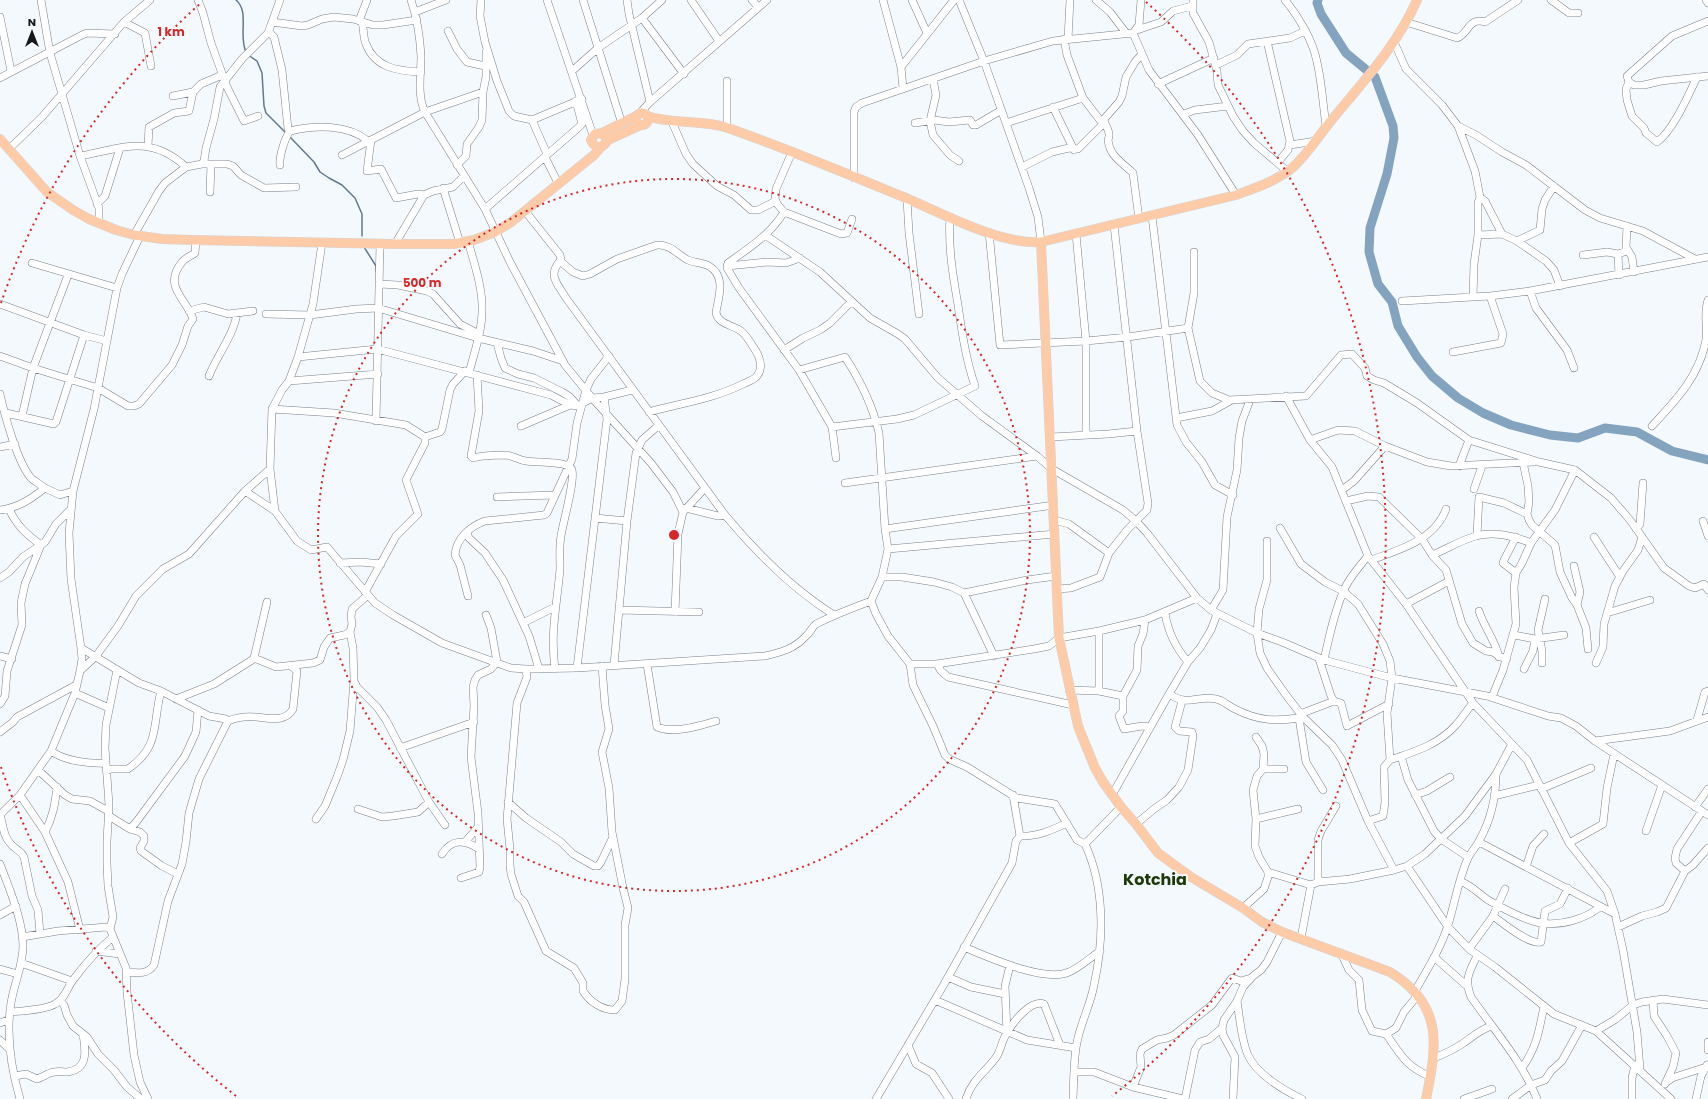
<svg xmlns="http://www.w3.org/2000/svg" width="1708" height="1099" font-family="Poppins,sans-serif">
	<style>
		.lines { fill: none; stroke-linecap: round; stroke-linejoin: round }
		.stream { stroke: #62798e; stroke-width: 1.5 }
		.river { stroke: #83a3bf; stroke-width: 9 }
		.minor-casing { stroke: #7a8188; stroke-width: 8 }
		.major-casing { stroke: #d5d5d6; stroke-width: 10 }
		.minor { stroke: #fff; stroke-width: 7 }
		.major { stroke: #fecba9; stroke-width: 9 }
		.ring { fill: none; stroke: #d62828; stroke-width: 2; stroke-dasharray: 2 4 }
		.labels { text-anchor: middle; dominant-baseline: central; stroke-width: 4; stroke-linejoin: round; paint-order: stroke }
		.quarter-label { font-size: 16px; font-weight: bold; fill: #1e3908; stroke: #f4f9fe }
		.centre { fill: #d62828; stroke: #f4f9fe; stroke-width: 2 }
		.ring-label { font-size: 12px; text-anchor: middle; font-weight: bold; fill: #d62828; stroke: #f4f9fe; stroke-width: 4; stroke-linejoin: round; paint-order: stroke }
	</style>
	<rect width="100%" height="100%" fill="#f4f9fe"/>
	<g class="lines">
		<path class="stream" d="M236 0C250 12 238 35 246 52
			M248 55 257 61 262 73 264 106 266 113 286 133
			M290 137 314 162 320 172 329 178 342 185 355 198 362 214V236
			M364 247 376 266V271"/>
		<path class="river" d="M1318 0 1317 3 1321 14 1346 53 1375 77 1393 126 1394 138 1387 174 1370 228 1369 252 1378 284 1392 302 1398 326 1417 357 1432 376 1458 398 1483 413 1511 425 1550 435 1578 438 1605 428 1637 432 1672 451 1708 460"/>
		<defs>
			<path id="minor" d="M41 0 50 53 80 156 99 208V223
				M198 0 203 13 211 43 227 87 244 121 258 116
				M411 0C417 18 420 37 421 56 421 74 417 96 425 112L485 209 510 262 565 365 592 398 651 463 673 492 683 512
				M481 0 480 16 485 42 497 81 509 111 514 116 532 120 582 99
				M547 0 593 135
				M583 0 622 124
				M627 0 629 14 650 102
				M691 0 719 41
				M752 0 758 7
				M883 0 901 67 903 88
				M912 0 927 33
				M959 0 984 61 1029 188 1038 217 1041 242
				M1096 0 1110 12 1126 33
				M1193 0V13L1209 42 1217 71 1218 85 1233 116 1243 131 1254 143 1287 171
				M1285 0C1299 17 1313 41 1317 62 1322 83 1323 105 1326 126
				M1551 0 1569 13H1578
				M1706 0 1708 3
				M415 12 446 0
				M0 17 11 71
				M642 18 684 74
				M359 21 367 0
				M124 22 145 33 151 66
				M272 22 302 26 308 25 322 19 334 17 353 19 373 25H383L417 20
				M362 22C364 29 363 38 366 44 375 68 398 71 421 72
				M1406 22 1457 38C1469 34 1468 17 1485 22L1518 0
				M1137 30 1161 22 1173 11 1192 6
				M448 31 457 49 467 62 485 66
				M269 32 274 37 282 70 288 129 290 131C315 125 348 124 368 141
				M1133 33 1149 70 1198 135 1236 195
				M1064 39 1067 55 1083 98 1103 124
				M1068 39 1070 0
				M1267 41 1290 141 1288 150 1278 162
				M1394 42 1406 69 1442 105 1458 126 1475 171 1480 197 1478 203V235L1474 264 1473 297
				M1216 65 1237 55 1248 44 1290 38 1305 31
				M901 67 954 0
				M572 71 598 48 642 18 662 0
				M1697 77C1689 94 1673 131 1657 142L1646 133 1644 128 1632 116 1627 100 1626 89 1629 82 1627 76 1672 36 1708 21
				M0 78 82 35 87 33 115 34
				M933 79 936 95 930 121 933 135 950 155 959 161
				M727 81V127
				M1629 82 1634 85H1644L1661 81 1708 76
				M1158 84 1214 58
				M173 96 193 92 201 84 222 75
				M1053 107 1074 150
				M639 114 650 102 767 0
				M1184 114 1195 110 1228 106
				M532 120 547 154
				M1104 121C1107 128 1111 133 1108 140 1110 157 1122 162 1133 173L1139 219
				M672 122 686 154 693 164 717 186 734 195 751 210H758L776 201
				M915 123 934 120 949 122 970 120 973 125H976L1000 111
				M1006 123 1083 98
				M1458 126 1476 135 1502 152 1526 165 1585 210 1600 218 1643 231 1695 259
				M371 140 367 171 381 169 396 198 418 194 424 195
				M1290 145 1316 141
				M148 146 149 127 174 113 189 111 193 92
				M9 149 42 117 124 22 150 0
				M792 152 776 189 775 199 778 205 784 212 841 234 847 233 852 219
				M342 155 425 112 483 92
				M80 156C123 148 150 134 186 167
				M545 157 558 183
				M202 164H227L233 166 241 175 264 188 296 187
				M280 165C279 156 285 138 290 131
				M457 165 466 156 467 144 479 127 482 120 483 92 486 77V52
				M1022 167 1052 152 1069 148 1078 149 1103 124 1105 118 1119 102 1122 96 1126 77 1135 62 1142 54
				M854 178V112L856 107 862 103 984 61 1053 41 1133 33 1139 25 1141 0
				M443 188 460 243
				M210 192 211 164
				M1480 197 1485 201 1502 234
				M907 199 909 233 919 314
				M97 204 105 196 120 148
				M485 209 579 127 582 124 576 101
				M525 211 560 255 561 260C547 275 557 283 566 298L725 515C755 551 794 590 834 615
				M784 212C771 234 749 248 728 263L727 268 739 288 799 370 832 427 836 458
				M1152 216 1177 425 1186 442 1202 462 1215 485 1233 495
				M1627 226 1626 247 1632 257 1634 272
				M989 232 1000 345 1086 341 1128 337 1188 328
				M1076 234 1086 341V435
				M134 235 159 191 165 183 186 167 202 164 204 161 206 148 214 119 220 87 242 59 268 33 280 0
				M765 235 820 272 870 318 898 334 905 339 938 378 982 416 1037 456 1052 469 1123 510 1136 521 1147 533 1197 598 1211 610 1257 633 1282 642 1324 660 1392 678 1487 696 1548 716 1561 718 1576 726 1595 741 1708 815
				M1478 235 1502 234 1517 241 1546 261 1554 270 1560 286
				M468 241C474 263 483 288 482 311 482 332 474 353 469 373
				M1517 241 1540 230 1542 209 1545 200 1554 186
				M395 244 424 195 433 191 453 187 464 176
				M1194 252V293L1188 328 1200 381 1212 393 1229 400 1306 396 1341 355 1352 354 1365 368 1367 376 1374 380 1384 383 1417 403 1469 440 1539 462 1575 470 1611 498 1630 520 1664 568 1689 586 1695 588 1704 584 1708 590
				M1618 254 1619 275
				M1583 255 1607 252 1618 254 1627 251
				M560 261 573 272 583 276 590 274 617 259 657 245C670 244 677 254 688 260 694 263 702 262 709 266 726 276 719 296 716 312 717 324 733 325 741 331 747 336 750 342 754 348 760 357 764 367 757 376 754 380 747 382 743 384 713 399 681 403 649 412
				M32 263 117 288
				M727 266 768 262 786 263 800 258
				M379 284 398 285 427 291 433 294 460 324 479 334
				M1530 291 1536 308 1567 350 1574 368
				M1402 301 1490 296 1530 291 1708 257
				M0 304 84 335 107 341
				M189 311 204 307 228 314 253 311
				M266 314 310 315 356 309 378 308 478 338 533 351 563 361
				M497 343 501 358 505 368 518 374 534 378 562 392 570 397 578 406
				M784 350 803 338 820 330 830 323 851 302
				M1453 352 1501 343 1503 334 1490 296
				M0 356 33 368 98 388 128 406H134L139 404 172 365 182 345 188 326 193 319C187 299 162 287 182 262 185 258 191 256 195 253L196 240
				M298 357 377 349 551 395 570 405 578 406 592 398 604 397 632 390
				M477 375 479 411 471 456 473 458C484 455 495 455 506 455 514 456 519 460 526 461 535 463 569 460 572 470 575 482 563 522 561 536 559 547 560 558 560 569 557 605 550 632 555 669
				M209 376C217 355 234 335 237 313
				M289 381 378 374
				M0 394C4 413 18 465 32 479 36 482 41 485 45 488
				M1286 396 1310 440 1332 467 1368 556 1406 604 1473 703 1527 760 1569 843 1607 891 1615 914 1623 950 1637 1032 1640 1069
				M272 409 334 413 406 425 425 437
				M6 413 54 424 56 422 84 335
				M22 416 33 368 68 275
				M1176 418 1212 411 1232 400
				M376 421 380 244
				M521 426 570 405
				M1652 426C1676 400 1699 377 1706 340 1708 327 1703 315 1708 300
				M832 427 897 419 914 415 975 386C966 360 962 333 958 305 953 276 948 247 950 217
				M425 437 440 432 442 429 450 390 453 384 465 371
				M1051 437 1108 434 1137 431
				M1310 440 1338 430 1355 431 1385 446 1427 462 1451 466 1533 462
				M0 447 15 444
				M1523 462 1528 486 1529 502 1527 514 1529 520 1532 525 1555 545 1560 572 1572 598 1577 605 1586 628 1588 649
				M1459 466 1469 440
				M845 483 1037 456
				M1474 489 1482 466
				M1342 490 1354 481 1385 446
				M245 491 275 511 297 541 311 550 327 547 375 603 393 615 442 643 511 668 526 669 577 668 765 656C782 652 794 649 806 636 810 633 812 627 816 624 834 615 852 608 871 601L882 577 888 549 885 529 879 433C873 407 860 380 845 357L799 370
				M497 497 555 495
				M1346 501 1368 496 1379 497 1422 539 1432 555 1446 570 1462 624 1473 643 1486 651 1493 652 1500 657 1507 658
				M686 508 718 516 725 515
				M9 509C17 526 26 534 41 545
				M0 510C18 508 31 499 45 488L60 495 73 491
				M275 511 270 469 272 409 282 390 289 381 298 357 313 304 322 243
				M595 518 627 521
				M1054 520 1069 524 1109 553 1100 577 1071 588 1057 589
				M1703 521 1708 536
				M1280 528 1301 564 1325 582 1343 591 1358 604 1383 644 1390 661 1392 678 1387 713 1390 760 1384 767 1385 802 1383 816 1368 821
				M885 529 1054 505
				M1636 529 1640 524 1643 483
				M467 533 469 538 485 553 503 580 529 636 539 669
				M1477 535 1479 497 1504 503 1527 514
				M1594 537 1620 577
				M1267 541V580L1259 609 1257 633 1260 653 1267 668 1286 695 1303 717 1332 745 1342 760 1368 821 1394 870
				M888 549 1055 534
				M1109 553 1128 529 1147 510 1148 503 1137 431 1114 225
				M1432 555C1447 549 1461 540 1476 536 1493 531 1515 536 1531 543
				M1371 560C1399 550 1435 540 1446 509
				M340 563 361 562 381 564
				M1574 566 1580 592 1577 605
				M1516 573 1503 563 1504 560 1516 537
				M882 577H902L934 582 952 587 964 593 1027 580 1056 576
				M0 578 9 572 23 557 45 542 56 524 71 509
				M365 592 396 536 418 514 406 480 425 443V437
				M964 593 994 656
				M468 596 460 565 455 555C456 538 471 526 485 521L544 515 547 513 572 459 577 423 586 390 591 379 609 356
				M871 601 876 614 888 636 910 664 913 685 933 726 945 755 949 759 967 767 1017 798 1055 804 1077 840 1085 844C1105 887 1104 940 1094 985 1091 1003 1082 1020 1078 1038 1073 1057 1074 1079 1073 1099
				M1406 604 1449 581
				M619 610 699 612
				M1211 610 1223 590 1227 517 1237 470 1239 438 1242 421 1250 400
				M1479 611C1484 627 1495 640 1499 657
				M675 612 678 534 683 512 705 488
				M1165 613C1168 632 1175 647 1188 662
				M1607 613 1650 600
				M1145 620 1143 634 1138 646 1137 670 1123 696V711L1119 716 1124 729 1142 726 1150 727
				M523 623 555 607
				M1099 631V691
				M1514 635 1535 639 1564 635
				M81 648 139 683 161 691 209 716 226 719 228 721
				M0 656 12 659
				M254 658 276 667 313 663 320 660 324 647 330 638 344 635 350 632
				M1319 659 1331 696 1334 701 1341 703 1347 726 1389 704
				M1324 660C1329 637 1334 614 1343 592 1348 579 1359 567 1368 556
				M1542 663V651L1538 630 1545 599
				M1596 663 1603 647 1604 624 1615 586 1623 571 1638 550 1642 537
				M647 664 657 727C673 734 700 726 716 721
				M910 664H937L1034 649 1049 646 1059 638 1099 631 1145 620 1197 598
				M937 664 941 671 948 677 1073 705
				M614 665 627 521 636 453 642 440 659 425
				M577 668 607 419 604 397
				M526 669 527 677 517 703 507 819 510 849V865L511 874 518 896 524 902 546 951 574 968 583 983V991C590 1002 602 1010 615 1010L622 1001 625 979V925L628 908 623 888 612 832 609 788 602 752 609 729 605 705 602 666
				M1524 669 1533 651 1535 639
				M117 670 106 725 105 748 109 805 107 841V864L108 886 113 917 110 929 126 968 127 992 134 1055 140 1082 148 1099
				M80 671 96 656 118 626 136 596 163 569 189 554 245 491 270 469
				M354 681 357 687 377 707 386 720 429 802 445 825
				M1069 690 1099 691 1123 696
				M75 693 109 708
				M1169 694C1188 707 1197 695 1216 699 1223 700 1228 706 1235 709 1258 721 1277 722 1303 717
				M1492 697 1503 670 1516 624 1514 587 1516 573 1522 563 1531 543 1555 510 1575 470
				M176 699 214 684 252 660 254 658 267 602
				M0 704 5 696 7 671 22 625 21 603 25 584 41 545
				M1300 714 1334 701
				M1299 718 1306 762 1323 790
				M1697 720 1705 692 1708 691
				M0 732 13 722 17 717 76 685
				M1595 741 1670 731 1708 717
				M400 748 474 722
				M51 751C65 761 89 764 106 763
				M1401 756 1408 780 1434 831 1441 839 1468 857
				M1390 760C1414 752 1438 745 1456 725 1462 718 1467 710 1473 703
				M1263 769H1284
				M38 770 65 795 72 799 90 801 108 811
				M106 771 111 769H128C161 746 152 725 161 691
				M1541 789 1591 768
				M20 795 45 832 68 882 80 930
				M1112 795 1169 694 1188 662 1200 648 1211 630 1217 614
				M1415 795 1427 791 1450 777
				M1494 796 1539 785
				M508 802 526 818 561 842 573 854 594 866H598L601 862 613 837
				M1695 807 1708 789
				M358 809 382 817 393 816 418 812 429 802
				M0 814C3 824 3 836 10 843 14 849 21 850 24 857L32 896 38 910 40 934
				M0 815 20 795 51 751 75 693 80 671 82 659 81 648 71 579 69 533 73 491 94 409 117 288 122 274 140 236
				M109 816 130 829 140 832 144 836V841L140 848 141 851 162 866 178 874
				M316 819 325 806 337 777 343 760 350 731 354 680 353 648 350 632 352 624 351 617 352 609 368 595
				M1256 819 1298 809
				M1136 824 1154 809 1167 800 1179 787 1188 770 1193 736 1192 732 1179 731 1175 727 1182 701
				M130 829 137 821 185 756 196 732 198 710
				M1646 831 1662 785
				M45 832C53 817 55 804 57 787
				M1020 836C1037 837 1052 830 1067 823
				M465 842 478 827
				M1479 842 1615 914
				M1569 843 1603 824 1607 788 1614 754
				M1085 844 1121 807
				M442 854C452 838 465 840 479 849
				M0 864C9 888 23 920 23 946 23 965 14 984 11 1003 6 1034 11 1068 20 1099
				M1407 866 1448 927 1469 949 1495 967 1554 1014 1596 1031 1671 1099
				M1526 867 1533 846 1544 834
				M1685 871 1676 863 1675 858 1677 849 1702 811
				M1268 872 1311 885
				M461 878 479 872 480 867 478 813 471 757 474 706 473 687 475 680 478 675 491 669 497 662 491 628 486 615
				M1460 881C1471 885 1478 893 1488 900 1502 908 1526 921 1542 923 1561 926 1585 919 1600 907
				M1318 882V840L1321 831 1336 806
				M1243 908 1264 889 1268 877V872L1259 857 1255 846 1256 819 1253 790 1257 776 1263 769 1264 754 1262 746 1256 737
				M0 915 16 906
				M1493 916C1503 923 1529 945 1541 942L1545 911 1560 904 1568 888
				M1618 927 1642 916 1657 912 1666 908 1685 871 1693 865 1708 848
				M22 937 58 931 106 927 110 929
				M1301 938 1311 885 1318 882 1350 879 1394 870 1407 866 1425 854 1465 816 1496 774 1512 744
				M964 947C988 957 1045 983 1069 972 1079 968 1090 958 1100 951
				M1469 949 1493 916 1505 889
				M96 951 120 954
				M1341 953 1349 970 1359 980 1362 1010 1370 1027 1372 1031 1386 1034C1401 1055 1405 1066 1431 1077
				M1477 956C1469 972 1464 980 1471 997 1494 1030 1522 1061 1537 1099
				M1434 957 1467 986
				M21 963 72 981
				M0 969 18 974
				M126 972C138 973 147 975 154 965L168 901 182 864 186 842 189 813 199 779 228 721C237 717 246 716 256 717 269 718 285 723 293 709L297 671 291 666
				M948 977 971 987 1005 994
				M1415 991C1427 970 1441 948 1448 925 1455 903 1458 880 1468 858 1471 852 1476 847 1479 841 1491 820 1496 797 1496 774
				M935 1000 1027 1040 1076 1048
				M1653 1000 1654 1016 1667 1036 1676 1053 1673 1067 1665 1084
				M60 1001 64 1005 67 1015 73 1026 87 1037 98 1054 114 1070 127 1087 141 1099
				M1237 1001C1240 1019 1241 1039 1248 1055 1256 1074 1285 1091 1302 1099
				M10 1012C22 1011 45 1010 55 1004 65 999 67 988 73 980 85 964 98 949 113 937
				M0 1023 8 1020
				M1596 1031 1616 1019 1633 1005 1642 1002 1663 999 1708 1005
				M1007 1032 1005 986 1010 965
				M1386 1034 1396 1028 1404 1012 1418 995
				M0 1040 10 1050
				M1708 1042V1050
				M908 1045 916 1064 932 1073 949 1099
				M1434 1058C1444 1054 1453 1050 1462 1044 1474 1036 1478 1031 1491 1026
				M1522 1068C1537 1047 1539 1031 1544 1006
				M1075 1072H1094L1133 1087 1183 1099
				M15 1076 26 1074 37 1079C43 1077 48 1073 54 1072 59 1071 63 1072 67 1072 90 1069 85 1049 83 1034
				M1668 1081 1672 1078 1706 1067
				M1133 1087 1141 1067 1140 1054 1142 1049 1157 1040 1167 1038 1174 1035 1212 1005 1232 978 1241 981 1251 978
				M876 1099 943 986 1012 863 1016 841 1020 836 1013 795
				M966 1099C972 1079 987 1071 997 1056 1001 1049 1002 1040 1007 1033 1013 1022 1031 999 1044 1004L1060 1045
				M1185 1099 1195 1050 1200 1042 1209 1039 1222 1028
				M1233 1099 1235 1057 1223 1035 1222 1028 1224 1020 1237 1001 1243 987 1253 976 1261 970 1267 962 1282 932
				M1464 1099 1492 1089
				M1512 1099 1531 1085 1545 1080 1551 1071 1562 1061 1582 1025
				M1632 1099V1078L1635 1065
				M1696 1099 1701 1076 1707 1065"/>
			<path id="major" d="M636 119a6 6 0 1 1 12 0a6 6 0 1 1-12 0Z
				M647 116C674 125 702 119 728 128 788 149 847 174 906 198 943 214 1001 245 1041 242L1236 195C1255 188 1274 182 1291 169 1307 155 1317 138 1330 122 1361 84 1397 46 1417 0
				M602 133 606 138V143L601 147C596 147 593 146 591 140L595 134 602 133 638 115
				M0 139 47 192 73 210 89 219 116 230 134 235 162 239 193 240 395 244H453L474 240 495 232 510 223 594 155 601 147
				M606 141 641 125
				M1041 242 1059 638 1078 726 1095 768 1103 782 1121 807 1136 824 1158 853 1191 877 1243 908 1262 922 1282 932 1390 972C1444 1005 1437 1045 1426 1099"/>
		</defs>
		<use href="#minor" class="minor-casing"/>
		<use href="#major" class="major-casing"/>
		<use href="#minor" class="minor"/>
		<use href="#major" class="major"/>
	</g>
	<g class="ring">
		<circle cx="674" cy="535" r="356"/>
		<path d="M236 1096A712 712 0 0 1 1 767M1 303A712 712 0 0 1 202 2M1146 2A712 712 0 0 1 1112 1096"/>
	</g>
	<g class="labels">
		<g class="quarter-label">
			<text x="1155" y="879">Kotchia</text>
		</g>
	</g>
	<circle cx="674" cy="535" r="6" class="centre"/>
	<g class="ring-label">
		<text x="171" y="36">1 km</text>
		<text x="422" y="287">500 m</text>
	</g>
	<g transform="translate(32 32)" stroke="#f4f9fe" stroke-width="3" paint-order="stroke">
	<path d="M0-3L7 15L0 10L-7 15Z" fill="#16181b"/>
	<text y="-6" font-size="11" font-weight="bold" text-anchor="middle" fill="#16181b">N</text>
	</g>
</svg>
